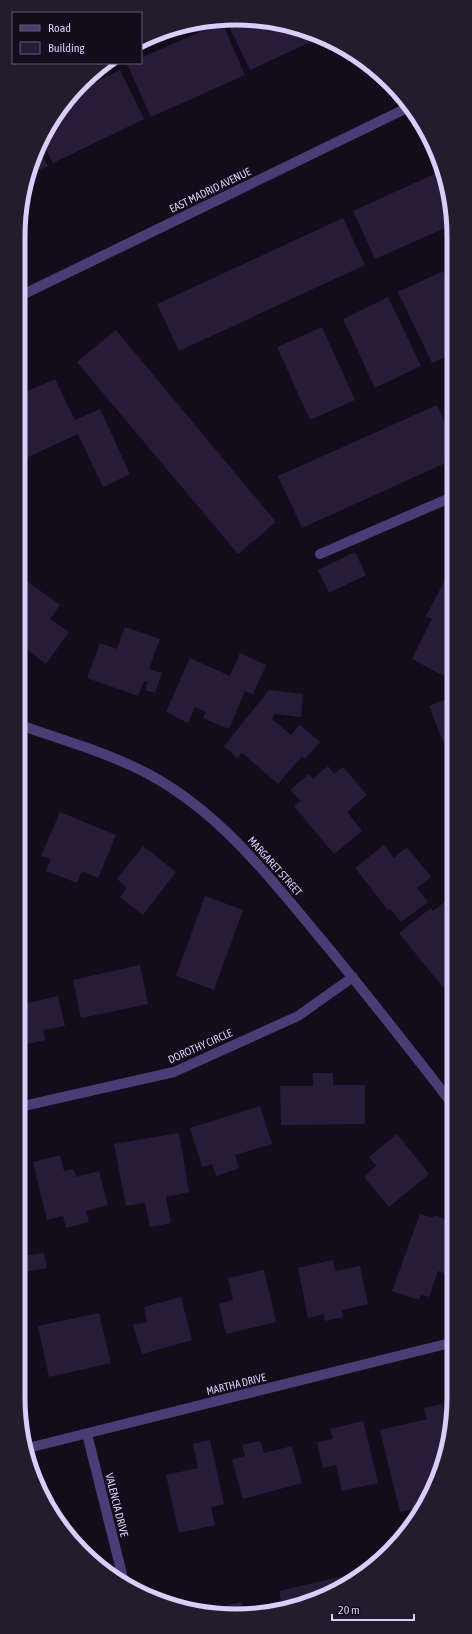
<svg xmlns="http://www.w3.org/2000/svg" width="472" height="1634" font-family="'Asap Condensed',sans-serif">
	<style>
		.building { fill: #261c3a }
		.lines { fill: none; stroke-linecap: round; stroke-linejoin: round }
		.minor { stroke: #483e75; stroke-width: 10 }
		.labels { text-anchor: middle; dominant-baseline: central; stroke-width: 4; stroke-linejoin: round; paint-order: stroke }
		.street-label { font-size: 11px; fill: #d9cdf9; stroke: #120d1b }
		.rim { fill: none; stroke: #d9cdf9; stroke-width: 5 }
	</style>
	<rect width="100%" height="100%" fill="#120d1b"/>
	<path class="building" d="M222 22 245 75 151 117 127 64 141 63V58Z
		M227 22H278L321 37 250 70Z
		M120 70 144 119 53 163 43 143 55 115 81 89Z
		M40 150 48 166 30 174Z
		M441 171 452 208V225L375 259 353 211Z
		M343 218 365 265 179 351 157 304Z
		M443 271 452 290V354L432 363 398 292Z
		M388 297 421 366 375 388 343 319Z
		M322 327 355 400 310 420 277 347Z
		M116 330 276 522 238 554 77 362Z
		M55 379 75 420 100 409 130 474 103 487 78 434 24 459 23 456 21 457V394Z
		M437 405 452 438V460L302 528 278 476Z
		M355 552 366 575 329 593 318 570Z
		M446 578 451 581V680L412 659 432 619 426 616Z
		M24 579 60 605 50 619 69 632 46 664 21 645V583Z
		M125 627 160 639 149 669 162 673 155 693 145 690 148 682 144 681 138 696 87 678 100 643 117 649Z
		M240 653 266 665 253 694 245 691 229 729 203 718 206 712 195 707 188 723 166 712 190 658 230 676Z
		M269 690 303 694 301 717 275 714 272 719 291 735 300 725 320 742 305 759 302 756 278 784 242 753 237 758 224 746Z
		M451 697V762L429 706Z
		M328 766 334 774 343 767 367 795 347 812 362 831 334 854 294 806 301 801 290 790 309 774 313 779Z
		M60 812 116 835 98 878 82 871 77 883 46 871 51 859 41 856Z
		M384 845 394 858 407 847 431 877 417 888 428 902 401 922 390 908 388 910 355 868Z
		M143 846 176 872 143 915 120 897 127 888 117 879Z
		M205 896 243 910 214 990 176 976Z
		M451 897V986L445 990 399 933 431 908 433 911Z
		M140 965 148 1004 81 1018 73 980Z
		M58 996 65 1026 43 1030 45 1040 19 1046V1005Z
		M313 1073H333V1085H365V1124L281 1125 280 1086H313Z
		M260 1106 272 1144 235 1155 239 1168 216 1176 212 1164 202 1167 190 1128Z
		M179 1133 189 1192 166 1197 171 1223 150 1227 145 1203 126 1206 114 1144Z
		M397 1134 429 1174 389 1207 364 1177 376 1166 369 1157Z
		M60 1155 64 1171 74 1169 76 1177 99 1171 108 1205 86 1211 89 1222 66 1228 63 1216 47 1220 33 1162Z
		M19 1178 26 1206 19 1208Z
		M420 1214 433 1218 434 1215 450 1221V1275L438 1271 429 1297 421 1295 419 1300 392 1291Z
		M44 1253 47 1268 25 1272 22 1256Z
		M333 1260 335 1271 360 1266 368 1304 342 1310 343 1317 325 1321 324 1314 308 1318 298 1268Z
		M264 1270 276 1322 226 1334 219 1304 233 1300 228 1278Z
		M181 1297 192 1340 142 1354 133 1325 147 1322 144 1307Z
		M99 1313 111 1363 49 1377 38 1326Z
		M18 1356 24 1378 18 1379Z
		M442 1404 450 1435V1440L433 1484 429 1485 431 1491 425 1506 400 1512 380 1430 427 1419 424 1408Z
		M363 1421 378 1483 342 1491 336 1465 323 1468 317 1442 333 1439 330 1429Z
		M210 1440 224 1504 211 1507 215 1525 179 1533 166 1475 198 1468 193 1444Z
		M260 1441 264 1453 292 1446 302 1483 243 1499 232 1460 245 1456 242 1445Z
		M365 1571V1573L293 1609H283L279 1591Z
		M241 1602 244 1612 270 1606 272 1611 222 1616 205 1611Z"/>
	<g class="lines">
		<path class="minor" d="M22 295 409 107
			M320 554 452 497
			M20 725C65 741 110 753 152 776 217 812 264 870 311 927 359 984 405 1043 450 1101
			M19 1107 174 1072 298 1016 353 977
			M87 1434 124 1582
			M28 1448 450 1343"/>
	</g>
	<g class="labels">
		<g class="street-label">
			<text transform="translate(210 190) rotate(-26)">EAST MADRID AVENUE</text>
			<text transform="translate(275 866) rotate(48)">MARGARET STREET</text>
			<text transform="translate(200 1046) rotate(-24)">DOROTHY CIRCLE</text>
			<text transform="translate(236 1384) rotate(-14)">MARTHA DRIVE</text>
			<text transform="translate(117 1505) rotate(76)">VALENCIA DRIVE</text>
		</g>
	</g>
	<path d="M0 0H472V1634H0ZM236 25H236A211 211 0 0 1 447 236V1398A211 211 0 0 1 236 1609H236A211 211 0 0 1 25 1398V236A211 211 0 0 1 236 25Z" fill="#221c2d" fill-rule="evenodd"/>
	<path class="rim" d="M236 25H236A211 211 0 0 1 447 236V1398A211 211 0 0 1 236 1609H236A211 211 0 0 1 25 1398V236A211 211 0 0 1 236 25Z"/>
	<rect x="12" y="12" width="130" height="52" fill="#120d1b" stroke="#625a74"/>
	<rect x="20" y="25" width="20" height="6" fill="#483e75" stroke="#625a74"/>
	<text x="48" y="32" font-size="12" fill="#d9cdf9">Road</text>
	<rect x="20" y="42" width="20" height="12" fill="#261c3a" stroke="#625a74"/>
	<text x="48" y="52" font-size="12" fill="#d9cdf9">Building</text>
	<path d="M332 1614v6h82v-6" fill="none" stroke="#d9cdf9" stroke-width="2"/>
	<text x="338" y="1614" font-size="12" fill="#d9cdf9" stroke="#120d1b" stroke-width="3" paint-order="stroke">20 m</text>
</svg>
